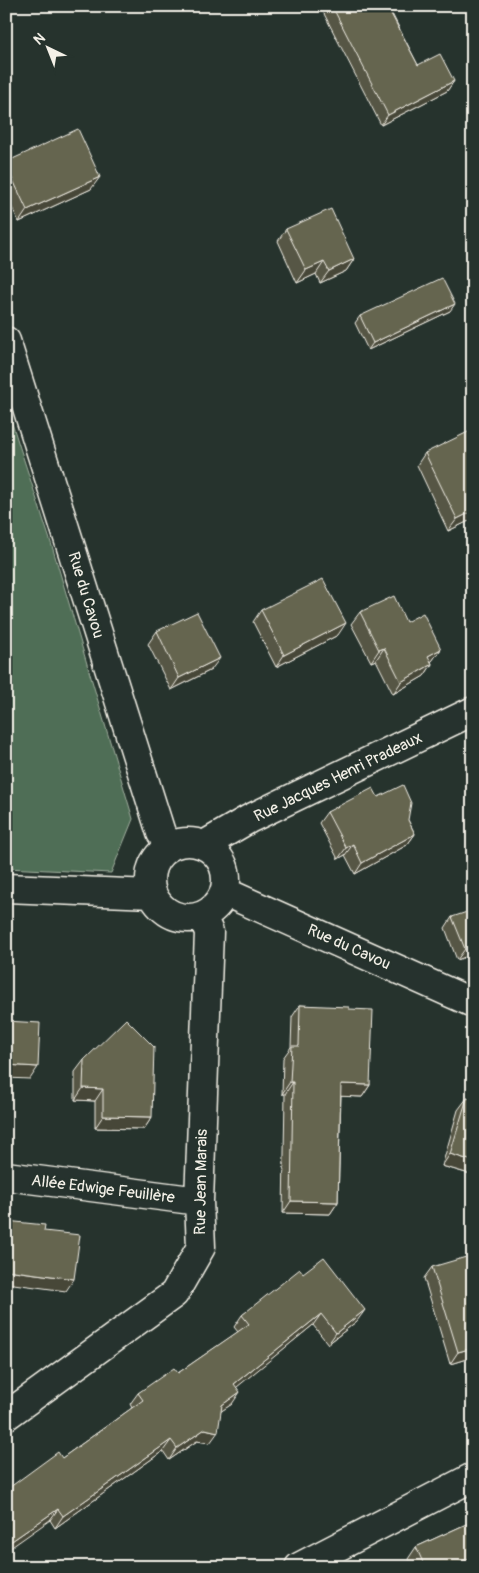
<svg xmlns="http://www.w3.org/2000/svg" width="479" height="1573" font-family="Pangolin,sans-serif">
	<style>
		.green { fill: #506e57; stroke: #a2b0a0 }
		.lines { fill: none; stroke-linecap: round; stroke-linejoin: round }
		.street-casing { stroke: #f4f1e8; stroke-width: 31 }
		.secondary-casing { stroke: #f4f1e8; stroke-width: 31 }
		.street { stroke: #26332d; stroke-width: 28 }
		.secondary { stroke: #26332d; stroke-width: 28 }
		.wall { fill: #575745; stroke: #f4f1e8 }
		.shaded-wall { fill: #474738; stroke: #f4f1e8 }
		.building { fill: #656550; stroke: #f4f1e8 }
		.labels { text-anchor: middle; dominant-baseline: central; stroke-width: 4.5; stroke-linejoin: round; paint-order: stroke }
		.street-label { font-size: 16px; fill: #f4f1e8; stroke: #26332d }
	</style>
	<rect width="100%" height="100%" fill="#26332d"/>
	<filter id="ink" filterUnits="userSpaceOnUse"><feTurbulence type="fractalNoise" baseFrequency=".02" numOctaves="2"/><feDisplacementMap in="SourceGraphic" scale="10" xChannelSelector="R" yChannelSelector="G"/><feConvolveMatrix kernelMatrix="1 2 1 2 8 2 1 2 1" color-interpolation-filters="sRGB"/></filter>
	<g filter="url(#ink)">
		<path class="green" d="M6 405 52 546 133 819 111 873 6 868Z"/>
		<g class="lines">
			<defs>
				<path id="street" d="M6 341 161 833 170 846
					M150 880a38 38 0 1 1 76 0a38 38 0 1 1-76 0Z
					M204 845 249 819 473 711
					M6 888 152 894
					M225 892 473 1003
					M6 1176 199 1201
					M6 1416 174 1294 201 1247 199 1201 209 932 202 916"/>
				<path id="secondary" d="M299 1567 473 1477"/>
			</defs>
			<use href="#street" class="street-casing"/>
			<use href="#secondary" class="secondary-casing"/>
			<use href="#street" class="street"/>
			<use href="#secondary" class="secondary"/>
		</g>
		<path class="wall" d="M320 6H388L418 65 454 81 447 91 381 125Z
			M6 162 91 189 19 222 6 195Z
			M286 229 354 259 346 271 320 283 316 274 297 283 278 241Z
			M450 311 368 350 355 323 360 316Z
			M473 437V519L448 531 417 465 425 453Z
			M261 610 338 635 276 667 253 622Z
			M360 612 406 622 441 649 431 662 432 664 424 676 393 694 376 660 371 662 351 624Z
			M157 631 211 670 171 690 148 644Z
			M378 797 408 820 415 834 407 845 355 874 345 855 338 859 319 823 327 812Z
			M452 917 473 954 457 960 445 928Z
			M300 1005 349 1009 370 1085 362 1097 341 1096 338 1202 330 1214 283 1213 285 1094H282L283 1058 291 1047 292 1017Z
			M84 1060 152 1117 144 1129 95 1128V1101L75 1100V1072Z
			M467 1098 473 1100V1175L442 1166 458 1110Z
			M432 1267 473 1357 450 1364 424 1278Z
			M303 1273 357 1321 328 1344 313 1325 236 1387 232 1404 221 1411 210 1443 197 1441 169 1460 163 1451 55 1528 50 1520 62 1458 132 1408 130 1404 138 1393 178 1373 238 1332 234 1327 242 1315Z
			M473 1521V1564L468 1567H411L408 1559 416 1547Z"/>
		<path class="shaded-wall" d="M454 81 447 91 381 125 388 115Z
			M100 177 91 189 19 222 27 210Z
			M354 259 346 271 320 283 329 271Z
			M324 262 316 274 297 283 306 270Z
			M455 304 450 311 368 350 373 343Z
			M473 511V519L448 531 457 519Z
			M346 623 338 635 276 667 284 655Z
			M384 648 376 660 371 662 379 650Z
			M441 649 432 661 420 668 428 656Z
			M220 658 211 670 171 690 179 678Z
			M432 664 424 676 393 694 401 682Z
			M415 834 407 845 355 874 362 863Z
			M353 844 345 855 338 859 346 848Z
			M473 947V954L457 960 465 949Z
			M6 1065 38 1067 30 1079 6 1078Z
			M290 1082H293L285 1094H282Z
			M341 1084 370 1085 362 1097 333 1096Z
			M83 1088 103 1089 95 1101 75 1100Z
			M103 1116 152 1117 144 1129 95 1128Z
			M450 1154 473 1161V1175L442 1166Z
			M291 1201 338 1202 330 1214 283 1213Z
			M6 1270 74 1279 66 1291 6 1283Z
			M365 1310 357 1321 328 1344 336 1333Z
			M321 1314 313 1325 226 1396 234 1384Z
			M473 1348V1357L450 1364 458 1352Z
			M240 1392 232 1404 214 1416 222 1405Z
			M205 1429 218 1432 210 1443 197 1441 169 1460 177 1448Z
			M171 1440 163 1451 55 1528 63 1516Z
			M58 1509 50 1520 6 1551V1545Z
			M473 1557V1564L468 1567H452Z"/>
		<path class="building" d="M332 6H387L418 65 440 54 454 81 388 115Z
			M78 129 100 177 27 210 6 165V162Z
			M331 209 354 259 329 271 324 262 306 270 286 229Z
			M442 278 455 304 373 343 360 316Z
			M470 431 473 437V511L457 519 425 453Z
			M323 579 346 623 284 655 261 610Z
			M394 596 406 622 423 613 441 649 428 656 432 664 401 682 384 648 379 650 360 612Z
			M197 612 220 658 179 678 157 631Z
			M403 785 411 803 408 820 415 834 362 863 353 844 346 848 327 812 373 788 378 797Z
			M473 910V947L465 949 452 917Z
			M300 1005 349 1007V1009L373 1010 370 1085 341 1084 338 1202 291 1201 293 1082H290L292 1046H299Z
			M126 1019 154 1047 152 1117 103 1116V1089L83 1088 84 1060Z
			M6 1021 40 1023 38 1067 6 1065Z
			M467 1098 473 1100V1161L450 1154Z
			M6 1221 45 1225 44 1231 80 1235 74 1279 6 1270Z
			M473 1255V1348L458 1352 432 1267Z
			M324 1257 365 1310 336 1333 321 1314 234 1384 240 1392 222 1405 218 1432 205 1429 177 1448 171 1440 63 1516 58 1509 6 1545V1490L58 1452 62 1458 143 1400 138 1393 174 1368 178 1373 249 1324 242 1315 300 1269 303 1273Z
			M473 1521V1557L452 1567H425L416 1547Z"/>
	</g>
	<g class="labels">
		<g class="street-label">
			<text transform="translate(86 595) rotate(73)">Rue du Cavou</text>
			<text transform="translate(338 777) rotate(-26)">Rue Jacques Henri Pradeaux</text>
			<text transform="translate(349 947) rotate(24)">Rue du Cavou</text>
			<text transform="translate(201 1182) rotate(-89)">Rue Jean Marais</text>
			<text transform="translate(103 1189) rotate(7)">Allée Edwige Feuillère</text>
		</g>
	</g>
	<rect width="479" height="1573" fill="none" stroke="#26332d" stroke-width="25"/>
	<rect x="12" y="12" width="454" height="1548" fill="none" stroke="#f4f1e8" stroke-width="2" filter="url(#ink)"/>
	<g transform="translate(48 48) rotate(317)" stroke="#26332d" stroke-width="4" paint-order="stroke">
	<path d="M0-4L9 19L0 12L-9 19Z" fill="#f4f1e8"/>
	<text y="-8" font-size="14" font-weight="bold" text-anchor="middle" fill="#f4f1e8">N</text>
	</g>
</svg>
